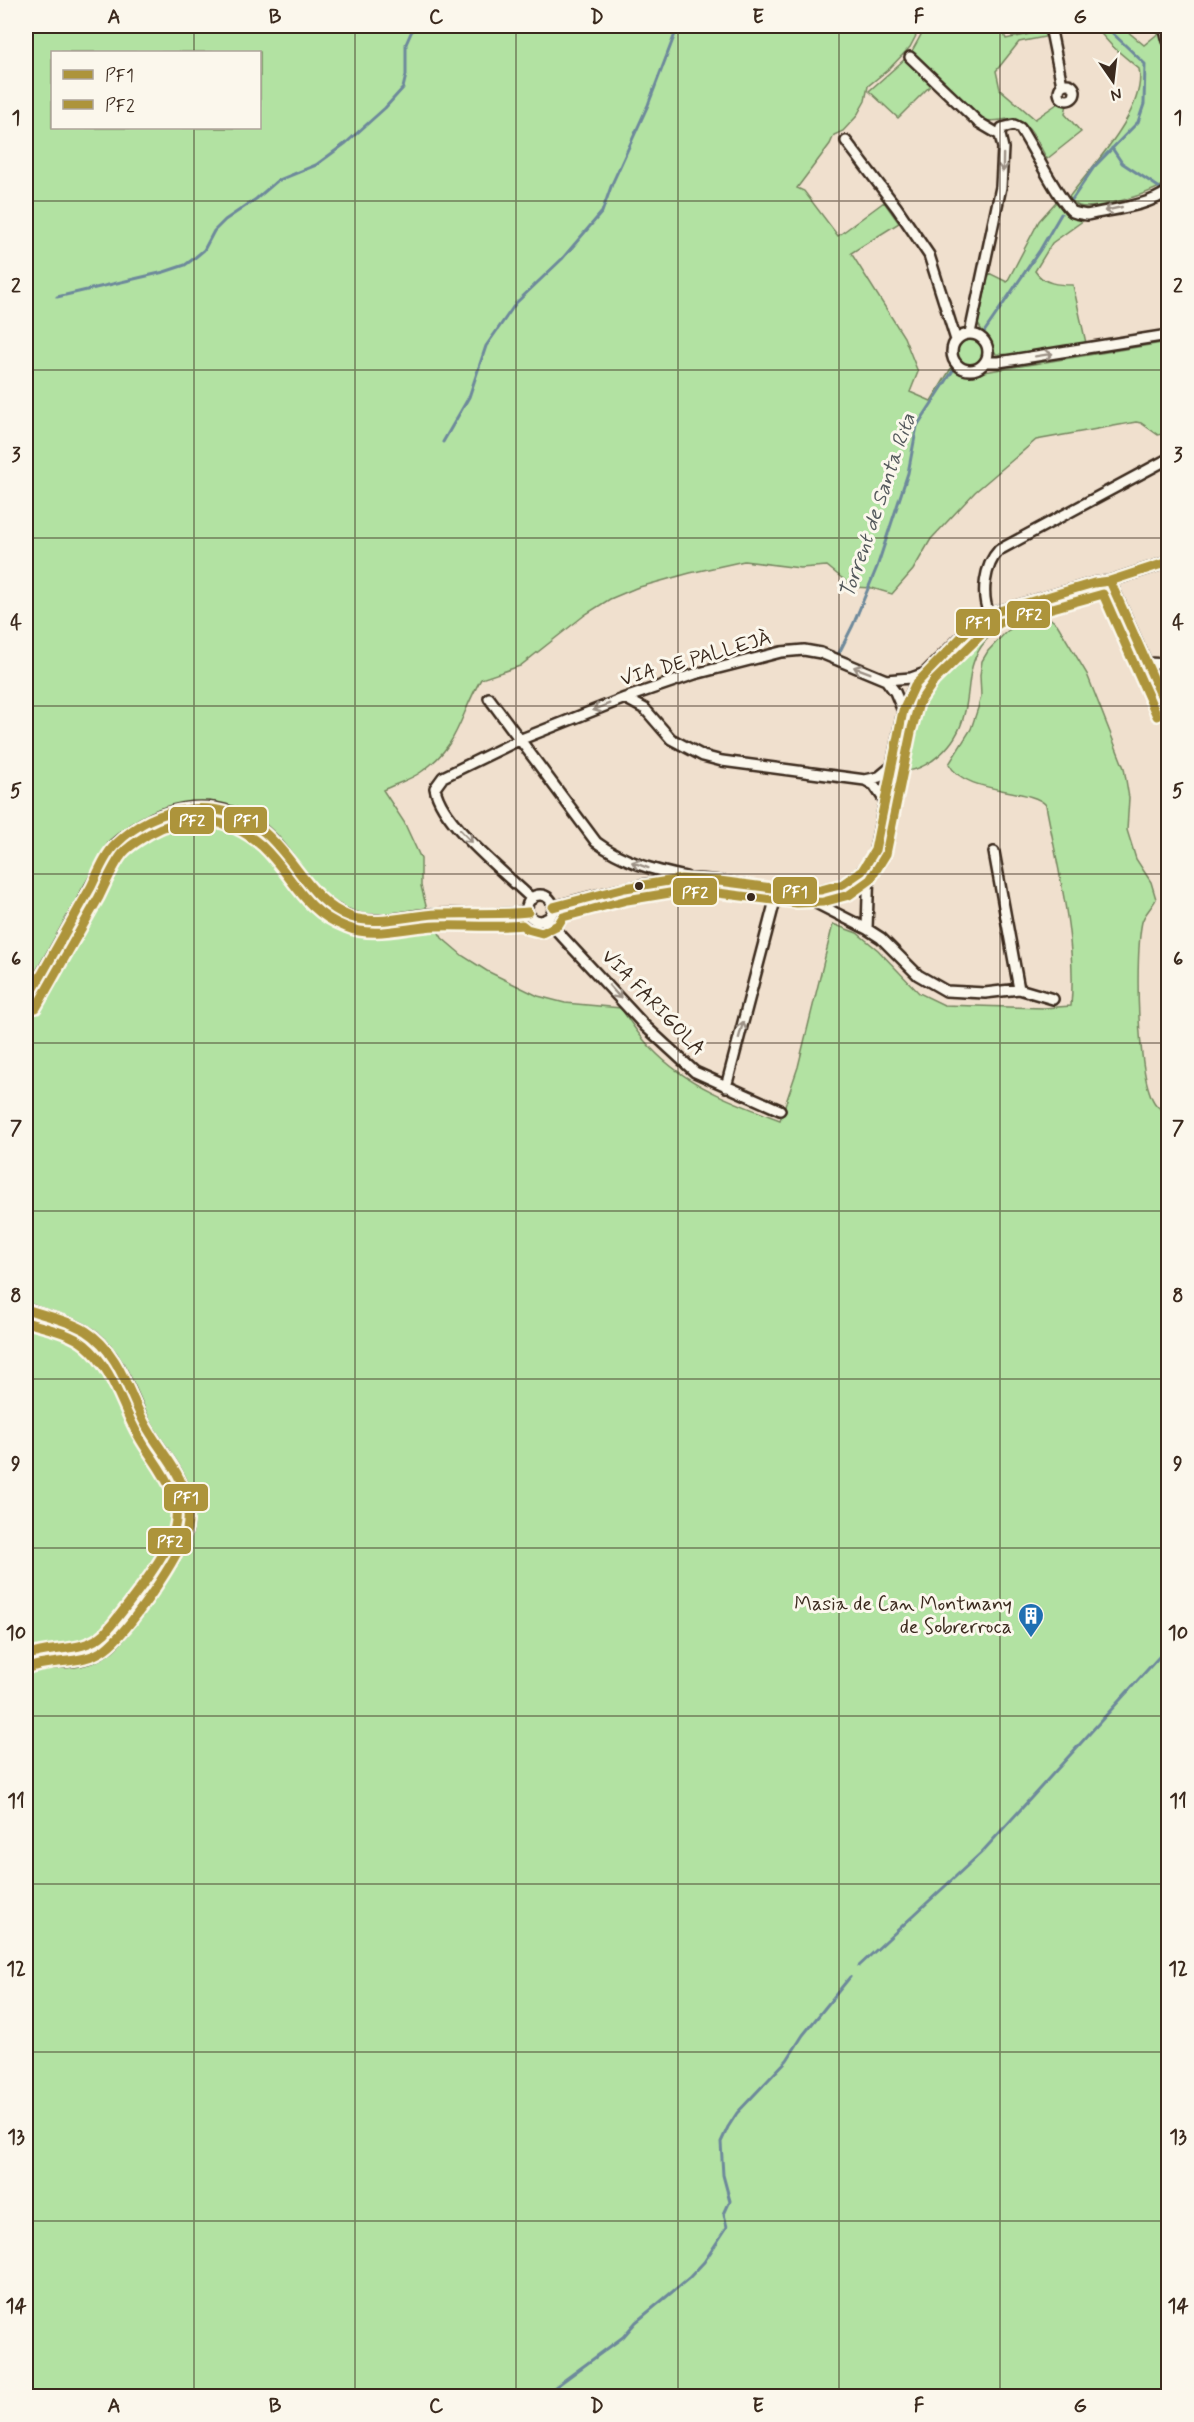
<svg xmlns="http://www.w3.org/2000/svg" width="1194" height="2422" font-family="Mynerve,sans-serif">
	<style>
		.green { fill: #b2e2a2; stroke: #768660; stroke-width: 1.5; fill-rule: evenodd }
		.lines { fill: none; stroke-linecap: round; stroke-linejoin: round }
		.stream { stroke: #6d899b; stroke-width: 3 }
		.street-casing { stroke: #3b2a1e; stroke-width: 14 }
		.street { stroke: #fbf7ec; stroke-width: 9 }
		.bus-1-casing { stroke: #fbf7ec; stroke-width: 14 }
		.bus-2-casing { stroke: #fbf7ec; stroke-width: 14 }
		.bus-1 { stroke: #ad943b; stroke-width: 9 }
		.bus-2 { stroke: #ad943b; stroke-width: 9 }
		.oneway { stroke: #9b9085 }
		.grid { fill: none; stroke: #3b2a1e; stroke-width: 1.5; stroke-opacity: 0.55 }
		.bus-dot { fill: #3b2a1e; stroke: #fbf7ec; stroke-width: 2 }
		.labels { text-anchor: middle; dominant-baseline: central; stroke-width: 6; stroke-linejoin: round; paint-order: stroke }
		.street-label { font-size: 20px; fill: #3b2a1e; stroke: #fbf7ec }
		.poi-label { font-size: 20px; fill: #3b2a1e; stroke: #fbf7ec; text-anchor: end }
		.water-label { font-size: 21px; font-style: italic; fill: #54595c; stroke: #fbf7ec }
		.line-badge { stroke: #fbf7ec; stroke-width: 2 }
		.badge-label { font-size: 16px; text-anchor: middle; font-weight: bold; fill: #fff }
		.neatline { fill: none; stroke: #3b2a1e; stroke-width: 2 }
		.grid-label { font-size: 20px; text-anchor: middle; font-weight: bold; fill: #3b2a1e }
	</style>
	<rect width="100%" height="100%" fill="#f0e0ce"/>
	<filter id="ink" filterUnits="userSpaceOnUse"><feTurbulence type="fractalNoise" baseFrequency=".0167" numOctaves="2"/><feDisplacementMap in="SourceGraphic" scale="12" xChannelSelector="R" yChannelSelector="G"/><feConvolveMatrix kernelMatrix="1 2 1 2 8 2 1 2 1" color-interpolation-filters="sRGB"/></filter>
	<g filter="url(#ink)">
		<path class="green" d="M26 26H662L663 28 680 30 683 26H921L910 47 890 68 868 86 865 101 856 117 843 131 834 135 830 144 797 188 804 191 838 236 884 202 899 223 851 253 904 337 918 372 910 392 931 401 953 365 959 371 972 374 1168 342V433L1158 435 1141 423 1136 422 1036 440 975 492 931 539 913 570 892 594 872 588 853 587 827 566 800 568 744 561 690 573 636 588 610 599 586 614 520 666 481 679C459 716 460 745 421 772 410 780 395 784 383 790L404 822 421 859V886L428 914 442 938 463 956 487 971 538 996 565 1003 621 1008C630 1022 640 1037 652 1049 686 1085 734 1103 780 1120L798 1067 833 924 857 933 878 950 919 993 944 1005 1044 1008 1071 1006C1077 940 1058 870 1046 805 1031 787 965 795 949 764L971 729 978 708 981 696 980 675 982 661 988 651 1005 633 1025 618 1036 616 1048 617 1057 624 1087 674 1124 768 1129 798 1127 830 1136 859 1151 882 1156 899C1153 906 1144 914 1142 922 1135 953 1136 1084 1157 1106 1160 1109 1165 1111 1168 1114V2396H26ZM52 52H260V128H52Z
			M926 26H1001L1006 39 1044 31 1045 37 1019 42 996 71 1000 89 1035 119 1060 102 1067 104 1065 114 1081 132 1047 159C1038 144 1030 117 1008 119 1000 120 993 122 984 120L912 51Z
			M1094 26H1121L1144 45 1160 32 1168 62V181C1158 192 1093 211 1079 206 1074 204 1072 201 1069 197 1092 166 1147 110 1139 69L1112 46Z
			M905 59 931 85 898 118 869 91Z
			M1056 202 1067 215 1084 220 1052 243 1035 271C1043 284 1059 285 1073 285L1086 343 1010 355 996 354 978 324 989 273 1007 282 1039 221Z
			M955 352a15 15 0 1 1 30 0a15 15 0 1 1-30 0Z
			M1029 607C1010 620 989 631 978 652 967 671 970 695 964 715 957 745 929 771 899 772L907 715 912 702 916 705 924 693 921 688 926 682 980 626 994 618Z"/>
		<g class="lines">
			<path class="stream" d="M1112 148 1122 163 1163 190
				M1069 204 1094 167 1138 122 1144 104 1145 64 1105 26
				M57 297 164 272 185 265 192 260 204 250 214 231 225 220 256 199 277 181 316 165 346 143 385 108 403 88 406 75V44L414 26
				M982 335 1040 250 1061 214
				M443 442 469 397 486 346 516 303 562 259 602 212 612 184 648 105 678 26
				M837 657 853 625 877 567 908 473 917 426 954 369
				M859 1966 982 1852 1168 1647
				M543 2396 623 2337 636 2322 689 2278 704 2262 727 2227 724 2214 730 2201 723 2175 721 2142 728 2127 737 2113 787 2060 803 2035 850 1977"/>
			<defs>
				<path id="street" d="M1050 26 1062 85
					M1164 26 1168 41
					M910 57 978 122 1000 135
					M1059 92a8 8 0 1 1 16 0a8 8 0 1 1-16 0Z
					M846 141 897 208 929 255 956 340
					M970 333 1001 187 1003 148 1000 135 1002 128 1014 125 1020 128C1031 144 1061 204 1073 212 1078 214 1082 214 1087 215 1112 209 1147 207 1168 191
					M952 352a18 18 0 1 1 36 0a18 18 0 1 1-36 0Z
					M986 362H999L1168 335
					M1110 581 1168 711
					M989 614C981 595 984 566 999 550L1168 459
					M1148 663 1168 664
					M886 680 895 692 903 711
					M489 698 596 842C623 862 653 870 686 877
					M625 698 645 709 671 739 703 756 722 761 865 780 879 777 891 767
					M865 780 874 785 885 801
					M994 852 1019 989
					M799 891 816 903 867 929 881 938 918 975 946 991 985 993 1019 989 1053 999
					M527 908a13 13 0 1 1 26 0a13 13 0 1 1-26 0Z
					M532 899C505 873 441 823 435 788L443 777 519 740 625 698 695 674 781 652 804 650 821 653 886 680 911 678 925 673 969 629 989 614 1094 583 1110 581 1168 562
					M553 907C592 896 657 878 697 879 752 880 847 920 875 850L903 711 915 685 923 674
					M546 919 645 1026 695 1072 780 1110
					M867 929 869 865
					M26 1002 114 845C161 802 224 790 272 839 300 868 309 902 352 917 378 926 410 914 437 914 467 913 498 916 528 912
					M726 1087 778 889
					M26 1309C45 1316 78 1323 93 1336 119 1357 130 1393 144 1422 157 1448 180 1469 186 1497 188 1507 188 1520 187 1529 182 1552 124 1636 105 1649 79 1668 47 1657 26 1669"/>
			</defs>
			<use href="#street" class="street-casing"/>
			<use href="#street" class="street"/>
			<defs>
				<path id="bus-1" d="M1110 581 1168 711
					M553 907 625 888 681 879 719 881 796 891 821 890 843 884 862 871 875 850 903 711 915 685 969 629 989 614 1094 583 1110 581 1168 562
					M26 1002C48 964 69 925 91 887 98 873 105 854 116 844 157 804 219 795 264 832 296 859 310 902 351 917 378 926 409 915 437 914 467 913 498 915 528 912
					M26 1309C46 1316 68 1320 86 1331 118 1351 128 1391 144 1422 157 1448 180 1469 186 1497 188 1507 189 1520 187 1529 180 1557 128 1632 105 1649 82 1666 51 1658 26 1669"/>
				<path id="bus-2" d="M36 1008C57 971 78 934 99 897 106 883 113 865 123 853 130 845 141 839 149 834 188 812 229 817 262 846 293 875 302 910 346 927 374 939 406 927 436 926 464 925 493 928 522 925L527 929 542 933 558 925 563 917 627 900 682 891 718 893 797 903 823 902 849 895 870 880 886 854 911 732 919 703 934 681 984 632 1002 622 1103 594 1157 716
					M26 1322C45 1328 69 1332 85 1345 113 1368 121 1405 138 1435 148 1454 163 1470 171 1490 175 1500 178 1514 175 1526 170 1553 124 1610 105 1633 82 1654 53 1645 26 1656"/>
			</defs>
			<use href="#bus-1" class="bus-1-casing"/>
			<use href="#bus-2" class="bus-2-casing"/>
			<use href="#bus-1" class="bus-1"/>
			<use href="#bus-2" class="bus-2"/>
		</g>
		<defs><path id="oneway-shaft" d="M-6 0H5M1.5-3L5.5 0L1.5 3" fill="none" stroke-width="1.6" stroke-linecap="round" stroke-linejoin="round" transform="scale(1.5)"/></defs>
		<g class="oneway">
			<use href="#oneway-shaft" transform="translate(1003 163) rotate(91)"/>
			<use href="#oneway-shaft" transform="translate(1113 209) rotate(167)"/>
			<use href="#oneway-shaft" transform="translate(1044 355) rotate(-9)"/>
			<use href="#oneway-shaft" transform="translate(862 670) rotate(-159)"/>
			<use href="#oneway-shaft" transform="translate(601 707) rotate(158)"/>
			<use href="#oneway-shaft" transform="translate(466 836) rotate(46)"/>
			<use href="#oneway-shaft" transform="translate(640 865) rotate(-160)"/>
			<use href="#oneway-shaft" transform="translate(615 992) rotate(48)"/>
			<use href="#oneway-shaft" transform="translate(741 1030) rotate(-75)"/>
		</g>
	</g>
	<path class="grid" d="M194 26V52M355 26V2396M516 26V2396M678 26V2396M839 26V2396M1000 26V2396M194 128V2396M26 201H1168M26 370H1168M26 538H1168M26 706H1168M26 874H1168M26 1043H1168M26 1211H1168M26 1379H1168M26 1548H1168M26 1716H1168M26 1884H1168M26 2052H1168M26 2221H1168"/>
	<defs>
		<symbol id="building-pin" viewBox="-11 -11 22 30"><path d="M0 17L-7.5 6A9.5 9.5 0 1 1 7.5 6Z" fill="#1f6fb2" stroke="#fbf7ec"/><path d="M-4-6H4V6H1V3H-1V6H-4ZM-2.5-4.3h1.7v1.8h-1.7ZM.8-4.3h1.7v1.8H.8ZM-2.5-1h1.7V.8h-1.7ZM.8-1h1.7V.8H.8Z" fill="#fff"/></symbol>
	</defs>
	<g fill-rule="evenodd">
		<use href="#building-pin" x="1016" y="1601" width="30" height="40"/>
	</g>
	<g class="bus-dot">
		<circle cx="639" cy="886" r="5"/>
		<circle cx="751" cy="897" r="5"/>
	</g>
	<g class="labels">
		<g class="street-label">
			<text transform="translate(696 659) rotate(-16)">VIA DE PALLEJÀ</text>
			<text transform="translate(653 1003) rotate(46)">VIA FARIGOLA</text>
		</g>
		<g class="poi-label">
			<text x="1012" y="1604">Masia de Can Montmany<tspan x="1012" dy="23">de Sobrerroca</tspan></text>
		</g>
		<g class="water-label">
			<text transform="translate(878 506) rotate(-71)">Torrent de Santa Rita</text>
		</g>
	</g>
	<g class="line-badge">
		<rect x="1006" y="600" width="45" height="29" rx="6" fill="#ad943b"/>
		<rect x="955" y="608" width="46" height="29" rx="6" fill="#ad943b"/>
		<rect x="223" y="806" width="45" height="28" rx="6" fill="#ad943b"/>
		<rect x="169" y="806" width="46" height="29" rx="6" fill="#ad943b"/>
		<rect x="772" y="876" width="46" height="29" rx="6" fill="#ad943b"/>
		<rect x="672" y="877" width="46" height="29" rx="6" fill="#ad943b"/>
		<rect x="163" y="1483" width="46" height="29" rx="6" fill="#ad943b"/>
		<rect x="147" y="1527" width="45" height="28" rx="6" fill="#ad943b"/>
	</g>
	<g class="badge-label">
		<text x="1029" y="620">PF2</text>
		<text x="978" y="628">PF1</text>
		<text x="246" y="826">PF1</text>
		<text x="192" y="826">PF2</text>
		<text x="795" y="897">PF1</text>
		<text x="695" y="898">PF2</text>
		<text x="186" y="1503">PF1</text>
		<text x="170" y="1547">PF2</text>
	</g>
	<rect width="1194" height="2422" fill="none" stroke="#fbf7ec" stroke-width="66"/>
	<rect x="51" y="51" width="210" height="78" fill="#fbf7ec" stroke="#aea59a" stroke-width="1.5"/>
	<rect x="63" y="70" width="30" height="9" fill="#ad943b" stroke="#aea59a" stroke-width="1.5"/>
	<text x="105" y="81" font-size="18" fill="#3b2a1e">PF1</text>
	<rect x="63" y="100" width="30" height="9" fill="#ad943b" stroke="#aea59a" stroke-width="1.5"/>
	<text x="105" y="111" font-size="18" fill="#3b2a1e">PF2</text>
	<g transform="translate(1113 81) rotate(166)" stroke="#fbf7ec" stroke-width="4.5" paint-order="stroke">
	<path d="M0-4.5L10 22L0 15L-10 22Z" fill="#3b2a1e"/>
	<text y="-9" font-size="16" font-weight="bold" text-anchor="middle" fill="#3b2a1e">N</text>
	</g>
	<rect x="33" y="33" width="1128" height="2356" class="neatline"/>
	<g class="grid-label">
		<text x="114" y="23">A</text>
		<text x="275" y="23">B</text>
		<text x="436" y="23">C</text>
		<text x="597" y="23">D</text>
		<text x="758" y="23">E</text>
		<text x="919" y="23">F</text>
		<text x="1080" y="23">G</text>
		<text x="16" y="124">1</text>
		<text x="1178" y="124">1</text>
		<text x="16" y="292">2</text>
		<text x="1178" y="292">2</text>
		<text x="16" y="461">3</text>
		<text x="1178" y="461">3</text>
		<text x="16" y="629">4</text>
		<text x="1178" y="629">4</text>
		<text x="16" y="797">5</text>
		<text x="1178" y="797">5</text>
		<text x="16" y="965">6</text>
		<text x="1178" y="965">6</text>
		<text x="16" y="1134">7</text>
		<text x="1178" y="1134">7</text>
		<text x="16" y="1302">8</text>
		<text x="1178" y="1302">8</text>
		<text x="16" y="1470">9</text>
		<text x="1178" y="1470">9</text>
		<text x="16" y="1639">10</text>
		<text x="1178" y="1639">10</text>
		<text x="16" y="1807">11</text>
		<text x="1178" y="1807">11</text>
		<text x="16" y="1975">12</text>
		<text x="1178" y="1975">12</text>
		<text x="16" y="2143">13</text>
		<text x="1178" y="2143">13</text>
		<text x="16" y="2312">14</text>
		<text x="1178" y="2312">14</text>
		<text x="114" y="2412">A</text>
		<text x="275" y="2412">B</text>
		<text x="436" y="2412">C</text>
		<text x="597" y="2412">D</text>
		<text x="758" y="2412">E</text>
		<text x="919" y="2412">F</text>
		<text x="1080" y="2412">G</text>
	</g>
</svg>
